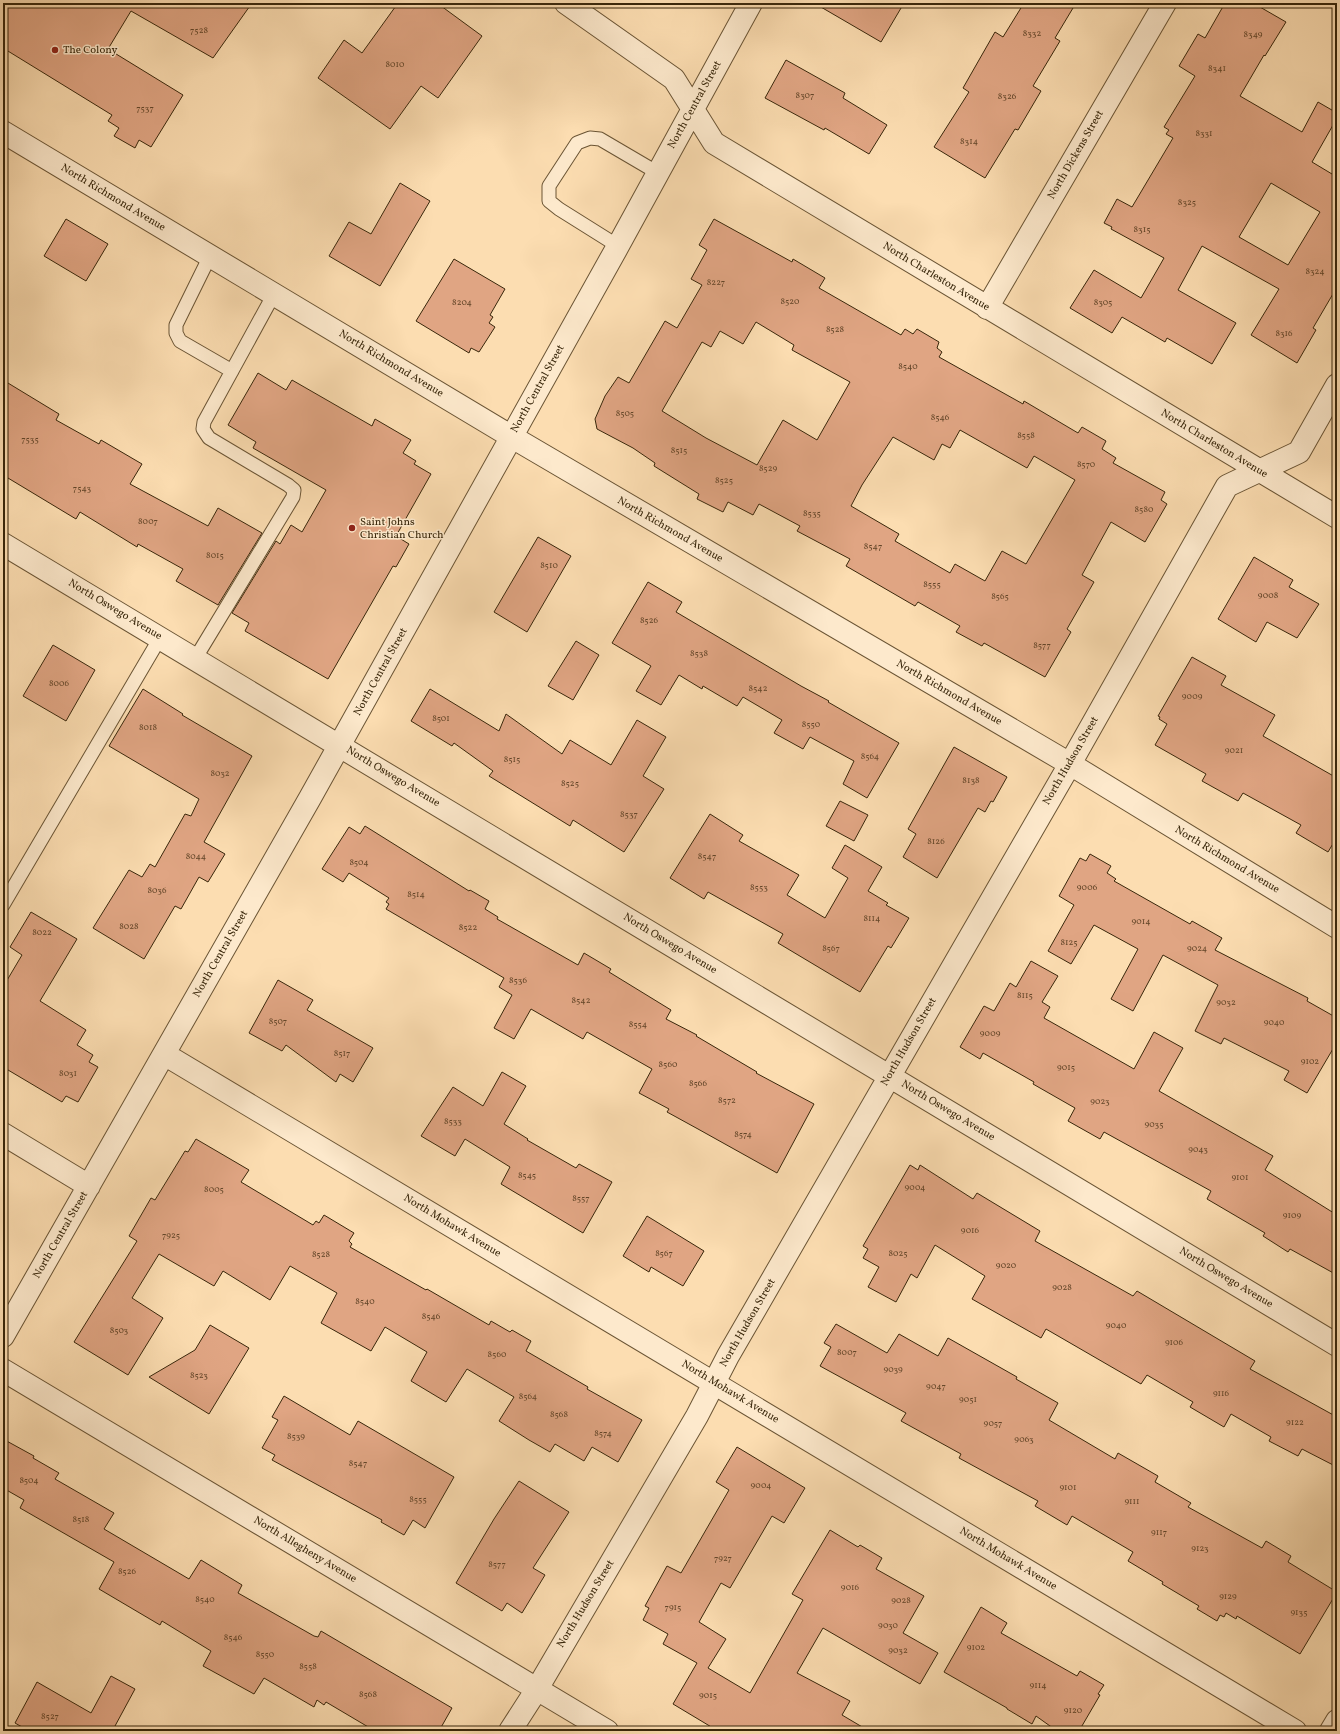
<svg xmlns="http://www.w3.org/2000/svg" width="1340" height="1734" font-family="Vollkorn,serif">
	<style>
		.building { fill: #e0a583; stroke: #39270b; fill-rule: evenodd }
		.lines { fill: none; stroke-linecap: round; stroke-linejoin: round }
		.lane-casing { stroke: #6a5434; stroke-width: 15 }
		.street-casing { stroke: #6a5434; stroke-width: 24 }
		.lane { stroke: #fde9cc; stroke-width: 13 }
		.street { stroke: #fde9cc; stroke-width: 22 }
		.poi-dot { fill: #8f2418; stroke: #fde9cc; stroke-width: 1.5 }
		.labels { text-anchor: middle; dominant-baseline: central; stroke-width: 3; stroke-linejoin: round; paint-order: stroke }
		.number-label { font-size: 9px; fill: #634629 }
		.poi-label { font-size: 11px; fill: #39270b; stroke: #fde9cc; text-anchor: start }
		.street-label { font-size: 11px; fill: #39270b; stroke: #fde9cc }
	</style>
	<rect width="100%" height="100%" fill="#fcddb1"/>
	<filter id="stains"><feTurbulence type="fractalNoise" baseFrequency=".005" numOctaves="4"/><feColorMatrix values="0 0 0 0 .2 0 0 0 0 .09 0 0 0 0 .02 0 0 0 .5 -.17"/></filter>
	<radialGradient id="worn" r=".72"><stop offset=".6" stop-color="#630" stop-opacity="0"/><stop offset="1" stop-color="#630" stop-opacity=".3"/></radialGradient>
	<path class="building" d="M3 3H252L213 58 131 11 108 49 183 95 151 147 139 140 135 148 114 136 119 128 108 121 112 115 3 48Z
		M398 3H437L482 36 438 98 421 86 390 129 318 78 344 40 362 53Z
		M814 3H904L881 42Z
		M1024 3H1076L1055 38 1060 41 1033 86 1041 91 1018 130 1015 129 985 178 934 147 969 92 963 88 995 32 1003 37Z
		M1225 3H1253L1286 22 1265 56 1264 55 1240 96 1302 132 1318 102 1337 113V118L1312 162 1337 177V287L1313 328 1316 330 1297 363 1251 335 1279 289 1202 246 1178 290 1236 323 1212 364 1167 338 1165 342 1122 317 1112 333 1070 308 1094 270 1141 298 1164 258 1111 229 1112 227 1104 223 1117 199 1132 207 1173 138 1166 134 1169 130 1164 127 1195 76 1179 66 1198 34 1205 38ZM1271 183 1320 212 1288 265 1239 237Z
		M786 60 845 93 843 98 887 125 869 154 825 128 824 130 765 98Z
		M400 183 430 201 380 286 329 256 349 222 371 234Z
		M66 219 108 244 86 281 44 256Z
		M714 219 792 262 793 259 825 278 819 288 901 335 905 329 913 334 917 329 939 342 937 348 942 352 939 357 1023 404 1024 401 1078 433 1082 427 1106 441 1102 449 1116 458 1113 463 1165 492 1161 500 1167 504 1145 542 1111 522 1082 575 1094 582 1067 629 1071 632 1045 677 984 643 982 646 956 632 960 626 918 602 915 606 846 566 850 559 797 531 800 526 759 504 753 515 728 502 723 512 697 499 699 494 654 466 655 463 633 448 597 429 595 419 605 396 618 377 629 383 665 321 677 328 702 285 691 279 707 250 699 245ZM756 322 794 345 792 350 850 382 817 440 783 420 757 465 706 438 662 411 702 342 711 347 720 331 743 344ZM960 430 1027 468 1034 456 1075 480 1026 564 1002 551 985 581 955 564 950 573 895 541 899 534 851 506 862 485 893 437 934 460 942 444 950 448Z
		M454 259 505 289 490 315 493 317 489 323 495 327 479 352 471 348 469 353 416 321Z
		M258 373 286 390 292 380 372 426 375 419 411 440 403 453 416 461 414 464 431 474 396 536 409 544 396 567 393 566 328 679 245 631 249 623 232 613 276 541 280 544 291 525 302 532 326 490 253 448 256 442 228 425Z
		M3 380 59 414 56 420 99 444 101 440 142 464 130 484 208 526 218 508 262 533 218 605 176 581 183 569 138 544 137 547 80 512 76 519 3 475Z
		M538 537 571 556 527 632 494 612Z
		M1254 557 1293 580 1289 587 1319 604 1297 638 1267 622 1256 642 1218 619Z
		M648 582 682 602 676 612 801 686 829 701 828 702 899 743 867 798 843 784 854 761 810 737 803 749 774 733 782 720 743 697 737 706 703 686 702 689 679 675 661 705 636 691 651 666 612 643Z
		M576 641 599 655 573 700 548 686Z
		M53 645 95 670 66 721 23 696Z
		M1192 657 1226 676 1221 685 1275 715 1263 736 1337 778V837L1328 852 1296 833 1301 825 1243 793 1238 801 1202 781 1206 774 1155 745 1167 724 1159 719 1160 717 1158 716Z
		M143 689 183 714 182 715 252 756 204 842 225 854 208 882 199 877 181 909 175 906 144 959 93 928 129 870 142 877 150 864 155 867 185 814 191 816 199 799 109 746Z
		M430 689 499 731 506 714 562 754 570 740 611 765 637 720 666 737 643 776 664 789 624 852 573 820 570 826 489 776 493 771 454 743 452 746 411 721Z
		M954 747 1007 777 993 802 991 801 985 812 978 808 937 878 903 857 916 834 908 829Z
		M840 801 868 815 854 841 826 826Z
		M710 814 743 835 739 841 799 875 787 895 825 918 848 878 832 868 845 845 882 867 868 891 888 903 886 905 909 918 891 948 888 946 860 992 778 943 783 934 708 892 704 899 670 878Z
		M365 826 469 891 470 890 489 901 485 909 498 917 497 919 578 965 584 953 611 969 609 972 671 1010 666 1019 697 1035 696 1036 757 1072 756 1073 814 1104 777 1173 698 1129 667 1112 669 1109 639 1093 652 1069 587 1032 583 1039 531 1009 514 1039 494 1028 512 995 499 987 504 978 386 909 389 904 386 902 389 898 349 873 343 882 322 869 349 827 360 834Z
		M1090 854 1111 866 1107 873 1116 879 1114 881 1190 924 1192 921 1222 938 1215 950 1308 998 1307 1001 1337 1018V1042L1307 1093 1284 1080 1289 1071 1224 1038 1221 1044 1195 1031 1218 985 1163 955 1133 1011 1111 999 1138 949 1094 925 1071 964 1048 951 1074 905 1059 896 1080 858 1086 861Z
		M31 912 77 939 40 1001 86 1030 77 1045 93 1055 89 1062 98 1067 78 1102 66 1096 62 1102 3 1067V987L22 955 10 947Z
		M1031 961 1058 976 1042 1002 1050 1007 1044 1018 1134 1069 1154 1032 1183 1048 1159 1091 1273 1156 1265 1170 1337 1215V1275L1290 1249 1288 1252 1263 1236 1265 1233 1207 1199 1211 1191 1104 1132 1100 1139 1068 1121 1075 1108 1033 1084 1034 1082 983 1053 980 1059 960 1047 984 1006 994 1011 1010 983 1016 987Z
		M278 980 313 1000 307 1010 373 1048 353 1082 340 1074 336 1082 286 1045 282 1051 249 1033Z
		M502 1072 526 1086 504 1124 528 1139 527 1140 576 1168 579 1164 612 1182 583 1233 501 1184 510 1167 465 1139 455 1156 421 1136 453 1087 483 1106Z
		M196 1139 249 1170 241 1182 313 1225 316 1221 319 1223 324 1215 354 1233 349 1241 352 1244 350 1247 426 1290 427 1289 489 1325 491 1321 510 1332 512 1330 531 1341 526 1351 588 1387 587 1389 642 1420 618 1462 592 1447 584 1461 555 1444 550 1452 529 1440 499 1421 514 1397 467 1369 446 1402 411 1381 427 1352 385 1327 371 1351 321 1323 337 1293 290 1266 270 1300 223 1271 214 1286 159 1254 132 1298 163 1318 128 1375 74 1342 137 1241 129 1236 151 1198 155 1200 185 1151 188 1152Z
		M910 1165 918 1170 920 1165 973 1199 977 1193 1040 1231 1035 1241 1133 1296 1137 1291 1255 1361 1250 1369 1337 1417V1467L1302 1449 1298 1456 1269 1441 1271 1437 1231 1414 1224 1427 1190 1407 1193 1402 1147 1375 1141 1384 1046 1329 1041 1338 972 1299 985 1276 935 1245 917 1278 911 1274 896 1302 868 1287 879 1267 863 1258 868 1249 863 1246Z
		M647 1216 704 1251 683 1286 651 1267 649 1272 623 1256Z
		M836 1324 887 1353 899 1334 938 1356 948 1338 1017 1377 1016 1379 1058 1403 1049 1420 1115 1459 1118 1453 1158 1476 1155 1482 1191 1503 1188 1507 1262 1548 1266 1541 1291 1556 1288 1562 1337 1592 1300 1654 1237 1616 1236 1619 1226 1613 1224 1617 1220 1615 1217 1621 1197 1609 1199 1606 1162 1584 1163 1582 1128 1561 1133 1552 1072 1516 1067 1525 1035 1506 1038 1501 959 1458 961 1454 901 1421 906 1413 820 1366 831 1347 824 1343Z
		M210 1325 249 1348 209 1414 149 1377 195 1350Z
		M284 1396 350 1435 358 1421 454 1477 425 1528 413 1520 404 1535 381 1522 382 1520 272 1460 275 1455 262 1448 278 1420 272 1417Z
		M3 1439 34 1456 33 1458 59 1473 55 1479 114 1513 104 1529 189 1579 201 1560 242 1585 238 1593 314 1636 318 1637 321 1631 452 1708 439 1731H375L326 1702 324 1705 317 1700 314 1707 264 1678 254 1694 203 1666 211 1651 162 1621 160 1625 99 1589 114 1562 20 1508 24 1500 3 1488Z
		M737 1447 805 1488 784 1523 772 1516 730 1588 721 1583 699 1622 726 1639 708 1668 750 1693 803 1600 792 1594 830 1530 858 1547 860 1545 882 1558 876 1569 924 1596 903 1633 938 1653 920 1684 823 1628 797 1673 850 1701 842 1715 869 1731H718L673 1704 697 1663 663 1644 668 1634 643 1620 649 1608 645 1606 667 1566 681 1573 729 1490 716 1482Z
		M519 1481 569 1512 533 1568 545 1575 522 1613 507 1603 502 1611 456 1583 494 1519Z
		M981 1607 1007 1623 1001 1633 1077 1676 1080 1671 1104 1685 1098 1694 1100 1695 1079 1731H1057L1036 1716 1032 1724 1007 1709V1708L944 1672Z
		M111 1676 135 1689 115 1726 124 1731H29L15 1723 37 1682 91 1713Z"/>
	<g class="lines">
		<defs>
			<path id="lane" d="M618 246 559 209 549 201V186L577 143 590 138 600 139 658 173
				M210 256 176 325V333L180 341 232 371
				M195 659 293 497 294 490 288 485 209 438 203 429 204 422 274 294
				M3 905 160 638"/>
			<path id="street" d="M566 3 674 79 714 143 1337 517
				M3 132 512 437 1070 764 1337 927
				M987 308 1165 3
				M3 544 1337 1345
				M164 1054 1295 1731
				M3 1134 89 1186
				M3 1336 310 798 618 246 751 3
				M3 1370 607 1731
				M510 1731 537 1689 697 1416 728 1356 1070 764 1227 486 1299 452 1337 385
				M1331 1731 1337 1721"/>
		</defs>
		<use href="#lane" class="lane-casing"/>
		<use href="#street" class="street-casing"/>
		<use href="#lane" class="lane"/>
		<use href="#street" class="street"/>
	</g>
	<g class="poi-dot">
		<circle cx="55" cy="50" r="4"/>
		<circle cx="352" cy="528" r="4"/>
	</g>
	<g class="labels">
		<g class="number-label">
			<text x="199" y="30">7528</text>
			<text x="1032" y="33">8332</text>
			<text x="1253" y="34">8349</text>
			<text x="395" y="64">8010</text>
			<text x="1217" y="68">8341</text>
			<text x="805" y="95">8307</text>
			<text x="1007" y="96">8326</text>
			<text x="145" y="108">7537</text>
			<text x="1204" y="133">8331</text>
			<text x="969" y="141">8314</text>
			<text x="1187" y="202">8325</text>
			<text x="1142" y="229">8315</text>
			<text x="1315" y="271">8324</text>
			<text x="716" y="282">8227</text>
			<text x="790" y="301">8520</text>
			<text x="462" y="302">8204</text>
			<text x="1103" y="302">8305</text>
			<text x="835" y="329">8528</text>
			<text x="1284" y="333">8316</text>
			<text x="908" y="366">8540</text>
			<text x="625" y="413">8505</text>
			<text x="940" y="417">8546</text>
			<text x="1026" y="435">8558</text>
			<text x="30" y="439">7535</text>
			<text x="679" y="450">8515</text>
			<text x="1086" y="464">8570</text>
			<text x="768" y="468">8529</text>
			<text x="724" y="480">8525</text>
			<text x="82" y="488">7543</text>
			<text x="1144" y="509">8580</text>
			<text x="812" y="513">8535</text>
			<text x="148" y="521">8007</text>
			<text x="873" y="546">8547</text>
			<text x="215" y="555">8015</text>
			<text x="549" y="565">8510</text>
			<text x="932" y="584">8555</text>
			<text x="1268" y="595">9008</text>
			<text x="1000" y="596">8565</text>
			<text x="649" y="620">8526</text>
			<text x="1042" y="645">8577</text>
			<text x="699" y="653">8538</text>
			<text x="59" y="683">8006</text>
			<text x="758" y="688">8542</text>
			<text x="1192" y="696">9009</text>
			<text x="441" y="718">8501</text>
			<text x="811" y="724">8550</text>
			<text x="148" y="727">8018</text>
			<text x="1234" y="750">9021</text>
			<text x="870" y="756">8564</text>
			<text x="512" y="759">8515</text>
			<text x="220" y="773">8032</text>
			<text x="971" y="780">8138</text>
			<text x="570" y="783">8525</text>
			<text x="629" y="814">8537</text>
			<text x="936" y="841">8126</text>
			<text x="196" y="856">8044</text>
			<text x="707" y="856">8547</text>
			<text x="359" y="862">8504</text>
			<text x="759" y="887">8553</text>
			<text x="1087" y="887">9006</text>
			<text x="157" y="890">8036</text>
			<text x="416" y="894">8514</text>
			<text x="872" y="918">8114</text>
			<text x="1141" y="921">9014</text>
			<text x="129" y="926">8028</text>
			<text x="468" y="927">8522</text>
			<text x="42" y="932">8022</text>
			<text x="1069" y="942">8125</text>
			<text x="831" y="948">8567</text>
			<text x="1197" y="948">9024</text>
			<text x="518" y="980">8536</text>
			<text x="1025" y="995">8115</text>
			<text x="581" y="1000">8542</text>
			<text x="1226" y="1002">9032</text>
			<text x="278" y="1021">8507</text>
			<text x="1274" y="1022">9040</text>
			<text x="638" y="1024">8554</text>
			<text x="990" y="1033">9009</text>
			<text x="342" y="1053">8517</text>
			<text x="1310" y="1061">9102</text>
			<text x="668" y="1064">8560</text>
			<text x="1066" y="1067">9015</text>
			<text x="68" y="1073">8031</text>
			<text x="698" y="1083">8566</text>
			<text x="727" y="1100">8572</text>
			<text x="1100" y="1101">9023</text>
			<text x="453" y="1121">8533</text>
			<text x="1154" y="1124">9035</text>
			<text x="743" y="1134">8574</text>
			<text x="1198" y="1149">9043</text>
			<text x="527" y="1175">8545</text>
			<text x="1240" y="1177">9101</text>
			<text x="915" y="1187">9004</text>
			<text x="214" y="1189">8005</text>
			<text x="581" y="1198">8557</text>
			<text x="1292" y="1215">9109</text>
			<text x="970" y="1230">9016</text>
			<text x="171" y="1235">7925</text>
			<text x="664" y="1253">8567</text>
			<text x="898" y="1253">8025</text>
			<text x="321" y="1254">8528</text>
			<text x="1006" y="1265">9020</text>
			<text x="1062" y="1287">9028</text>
			<text x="365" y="1301">8540</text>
			<text x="431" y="1316">8546</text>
			<text x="1116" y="1325">9040</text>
			<text x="119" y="1330">8503</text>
			<text x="1174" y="1342">9106</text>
			<text x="847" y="1352">8007</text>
			<text x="497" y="1354">8560</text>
			<text x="893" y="1369">9039</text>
			<text x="199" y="1375">8523</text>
			<text x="936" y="1386">9047</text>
			<text x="1221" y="1393">9116</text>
			<text x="528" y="1396">8564</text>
			<text x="968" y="1399">9051</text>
			<text x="559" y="1414">8568</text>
			<text x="1295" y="1422">9122</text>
			<text x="993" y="1423">9057</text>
			<text x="603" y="1433">8574</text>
			<text x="296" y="1436">8539</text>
			<text x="1024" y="1439">9063</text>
			<text x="358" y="1463">8547</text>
			<text x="29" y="1480">8504</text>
			<text x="761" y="1485">9004</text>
			<text x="1068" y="1487">9101</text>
			<text x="418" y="1499">8555</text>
			<text x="1132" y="1501">9111</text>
			<text x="81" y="1519">8518</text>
			<text x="1159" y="1532">9117</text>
			<text x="1200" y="1548">9123</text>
			<text x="723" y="1558">7927</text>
			<text x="497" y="1564">8577</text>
			<text x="127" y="1571">8526</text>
			<text x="850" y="1587">9016</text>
			<text x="1228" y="1596">9129</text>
			<text x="205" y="1599">8540</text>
			<text x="901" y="1600">9028</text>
			<text x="673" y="1607">7915</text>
			<text x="1299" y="1612">9135</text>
			<text x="888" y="1625">9030</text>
			<text x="233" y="1637">8546</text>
			<text x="976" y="1647">9102</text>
			<text x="898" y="1650">9032</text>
			<text x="265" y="1654">8550</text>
			<text x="308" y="1666">8558</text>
			<text x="1038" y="1685">9114</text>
			<text x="368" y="1694">8568</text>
			<text x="708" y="1695">9015</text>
			<text x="1073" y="1710">9120</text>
			<text x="50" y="1716">8527</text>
		</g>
		<g class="poi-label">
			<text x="63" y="50">The Colony</text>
			<text x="360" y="522">Saint Johns<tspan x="360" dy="13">Christian Church</tspan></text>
		</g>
		<g class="street-label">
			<text transform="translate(695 105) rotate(-61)">North Central Street</text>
			<text transform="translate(1076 155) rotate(-60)">North Dickens Street</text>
			<text transform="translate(113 198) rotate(31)">North Richmond Avenue</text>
			<text transform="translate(936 277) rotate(31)">North Charleston Avenue</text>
			<text transform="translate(391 364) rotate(31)">North Richmond Avenue</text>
			<text transform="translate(538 389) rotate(-61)">North Central Street</text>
			<text transform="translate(1214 444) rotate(31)">North Charleston Avenue</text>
			<text transform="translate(670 530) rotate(30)">North Richmond Avenue</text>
			<text transform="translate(115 610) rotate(31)">North Oswego Avenue</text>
			<text transform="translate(381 672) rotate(-61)">North Central Street</text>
			<text transform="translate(949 693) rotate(30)">North Richmond Avenue</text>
			<text transform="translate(1071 761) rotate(-60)">North Hudson Street</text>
			<text transform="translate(393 777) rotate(31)">North Oswego Avenue</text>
			<text transform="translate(1227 860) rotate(31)">North Richmond Avenue</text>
			<text transform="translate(670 944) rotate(31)">North Oswego Avenue</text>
			<text transform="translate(221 954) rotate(-60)">North Central Street</text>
			<text transform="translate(909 1042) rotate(-60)">North Hudson Street</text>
			<text transform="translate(948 1111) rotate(31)">North Oswego Avenue</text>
			<text transform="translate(452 1226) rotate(31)">North Mohawk Avenue</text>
			<text transform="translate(61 1235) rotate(-60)">North Central Street</text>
			<text transform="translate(1226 1278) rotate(31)">North Oswego Avenue</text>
			<text transform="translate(748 1323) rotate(-60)">North Hudson Street</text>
			<text transform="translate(730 1392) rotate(31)">North Mohawk Avenue</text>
			<text transform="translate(305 1550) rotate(31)">North Allegheny Avenue</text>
			<text transform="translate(1008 1559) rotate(31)">North Mohawk Avenue</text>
			<text transform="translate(586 1604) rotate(-59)">North Hudson Street</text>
		</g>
	</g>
	<rect width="1340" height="1734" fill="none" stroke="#fcddb1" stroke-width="16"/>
	<rect x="4" y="4" width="1332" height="1726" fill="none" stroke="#39270b" stroke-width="2"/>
	<rect x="8" y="8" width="1324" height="1718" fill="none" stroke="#39270b"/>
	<rect width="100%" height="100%" filter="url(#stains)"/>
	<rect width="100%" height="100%" fill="url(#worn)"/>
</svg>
